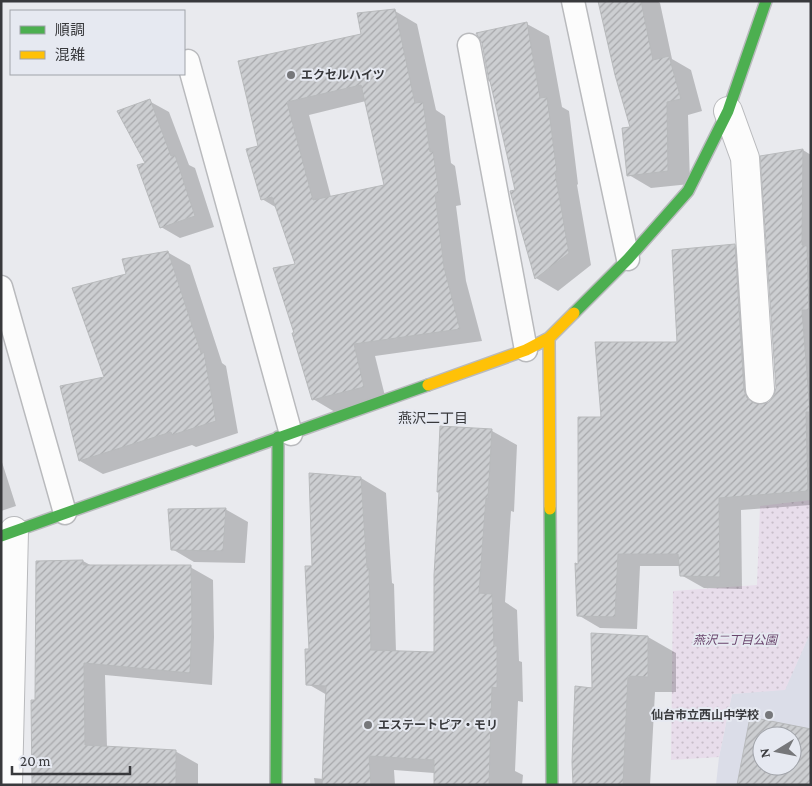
<svg xmlns="http://www.w3.org/2000/svg" width="812" height="786" font-family="'Crimson Pro','Noto Sans JP',serif">
	<style>
		.built { fill: #dbdde8; fill-rule: evenodd }
		.park { fill: url(#park-dots) }
		.shadow { fill: #0003; fill-rule: evenodd }
		.building { fill: url(#building-hatch); stroke: #b8babc; fill-rule: evenodd }
		.lines { fill: none; stroke-linecap: round; stroke-linejoin: round }
		.lane-casing { stroke: #b9babd; stroke-width: 25 }
		.street-casing { stroke: #b9babd; stroke-width: 30 }
		.fast-casing { stroke: #b9babd; stroke-width: 14 }
		.slow-casing { stroke: #b9babd; stroke-width: 14 }
		.lane { stroke: #fcfcfc; stroke-width: 22 }
		.street { stroke: #fcfcfc; stroke-width: 28 }
		.fast { stroke: #4caf50; stroke-width: 11 }
		.slow { stroke: #ffc107; stroke-width: 11 }
		.poi-dot { fill: #76777a; stroke: #e6e9f1; stroke-width: 2 }
		.labels { text-anchor: middle; dominant-baseline: central; stroke-width: 4; stroke-linejoin: round; paint-order: stroke }
		.poi-label { font-size: 12px; font-weight: bold; fill: #38393c; stroke: #e6e9f1; text-anchor: start }
		.park-label { font-size: 12px; font-style: italic; fill: #6a466d; stroke: #e6e9f1 }
		.neighbourhood-label { font-size: 14px; fill: #38393c; stroke: #e6e9f1 }
	</style>
	<defs>
		<pattern id="park-dots" width="8" height="8" patternUnits="userSpaceOnUse" patternTransform="scale(1.25)"><rect width="8" height="8" fill="#e8ddeb"/><path d="M2 2h.1M6 6h.1" fill="none" stroke="#c8beca" stroke-width="1.8" stroke-linecap="round"/></pattern>
		<pattern id="building-hatch" width="6" height="6" patternUnits="userSpaceOnUse" patternTransform="scale(1.25)"><rect width="6" height="6" fill="#ccced1"/><path d="M-1 1l2-2M0 6l6-6M5 7l2-2" fill="none" stroke="#a7a8ab"/></pattern>
	</defs>
	<rect width="100%" height="100%" fill="#e9eaee"/>
	<path class="built" d="M811 631V785H716L719 757 732 694 785 689ZM762 736H792V766H762Z"/>
	<path class="park" d="M811 500V631L785 690 732 694 719 757 671 760 673 591 757 585 760 506Z"/>
	<path class="shadow" d="M599 1H657L660 3 672 59 691 70 702 111 688 115 690 184 651 188 629 175 631 128Z
		M395 11 417 24 436 110 445 116 451 163 455 166 461 205 456 206 466 281 482 341 375 356 386 400 335 412 313 399 295 334 297 265 277 208 262 199 259 147 240 62 363 35ZM366 101 386 186 331 197 309 115Z
		M527 24 549 36 562 107 569 111 578 184 577 185 591 265 558 291 536 278 517 191Z
		M149 101 169 112 189 165 195 168 214 227 180 238 161 227 146 164Z
		M803 150 811 155V505L741 510 742 589 704 588 681 575V566H640L637 629 600 628 578 615 580 565 603 419 678 343 735 245 757 258 766 404 770 403 775 396 777 388 762 157Z
		M167 252 190 265 222 363 226 366 238 433 196 447 192 445 103 474 80 461 61 387 106 378 127 275Z
		M492 431 517 445 514 512 511 511 505 602 517 610 519 661 522 662 523 702 518 701 515 771 523 775 522 785H435L434 773 394 770 395 785H315L314 778 323 779 327 695 308 684 313 567 361 478 386 493 392 583 394 584 396 652 436 654Z
		M1 459 16 506 1 511Z
		M225 509 248 522 245 563 194 562 172 549Z
		M83 561 92 566 190 567 213 580 214 637 212 685 105 675 107 747 175 751 198 764V785H32L36 702Z
		M592 635 648 637 676 653V692H655L650 785H574L594 690Z"/>
	<path class="building" d="M598 1H641L653 60 669 56 681 99 667 102 668 171 627 176 622 128 630 127 615 75Z
		M395 9 415 103 423 102 430 152 433 151 439 193 435 194 444 267 460 329 354 344 364 387 312 400 292 333H294L273 268 295 264 272 197 261 200 246 149 258 146 238 61 361 34 357 13ZM361 85 384 185 313 200 287 102Z
		M527 22 540 98 547 97 557 172H555L569 253 535 279 510 191 515 190 490 81H489L482 43 476 33Z
		M150 99 171 156 175 155 195 216 160 228 137 165 145 163 117 111Z
		M803 149 802 245 807 246 809 310H802L810 412H806L808 491 719 498 720 577 680 576 678 554H618L615 617 577 616 575 563 578 564V417H601L595 342H677L672 250 735 244 744 390 747 398 754 403 761 404 769 402 774 395 776 388 760 156Z
		M168 251 201 353 204 352 216 421 172 435 171 432 79 461 60 386 104 377 72 288 126 274 122 259Z
		M440 426 492 429 488 498H486L479 593 492 594 494 646H497V688L492 687 489 785H434V760L369 756 371 785H322L326 686 306 685 305 649H309L305 566H312L309 473 361 477 367 568H369L371 650 434 652V575L439 492H437Z
		M226 508 223 551 171 550 168 509Z
		M83 560V565H191L192 623 190 673 84 663 85 745 176 750V785H32L31 700H35L36 561Z
		M591 633 648 636V677L628 676 623 785H573L572 762 575 686 592 688Z
		M750 717 811 729V785H737ZM762 736H792V766H762Z"/>
	<g class="lines">
		<defs>
			<path id="lane" d="M573 1 628 259
				M469 45 526 350
				M188 61 291 434
				M1 287 65 513"/>
			<path id="street" d="M728 111 745 158 760 389
				M8 785 14 531"/>
			<path id="fast" d="M574 313 628 259 688 191 728 111 766 1
				M550 509 552 785
				M1 536 428 385
				M276 785 278 437"/>
			<path id="slow" d="M549 338 550 509
				M428 385 526 350 549 338 574 313"/>
		</defs>
		<use href="#lane" class="lane-casing"/>
		<use href="#street" class="street-casing"/>
		<use href="#fast" class="fast-casing"/>
		<use href="#slow" class="slow-casing"/>
		<use href="#lane" class="lane"/>
		<use href="#street" class="street"/>
		<use href="#fast" class="fast"/>
		<use href="#slow" class="slow"/>
	</g>
	<g class="poi-dot">
		<circle cx="291" cy="75" r="5"/>
		<circle cx="769" cy="715" r="5"/>
		<circle cx="368" cy="725" r="5"/>
	</g>
	<g class="labels">
		<g class="poi-label">
			<text x="301" y="75">エクセルハイツ</text>
			<text x="759" y="715" text-anchor="end">仙台市立西山中学校</text>
			<text x="378" y="725">エステートピア・モリ</text>
		</g>
		<g class="park-label">
			<text x="735" y="640">燕沢二丁目公園</text>
		</g>
		<g class="neighbourhood-label">
			<text x="433" y="418">燕沢二丁目</text>
		</g>
	</g>
	<rect width="812" height="786" fill="none" stroke="#38393c" stroke-width="5"/>
	<rect x="10" y="10" width="175" height="65" fill="#e6e9f1" stroke="#a0a3a9"/>
	<rect x="20" y="26" width="25" height="8" fill="#4caf50" stroke="#a0a3a9"/>
	<text x="55" y="35" font-size="15" fill="#38393c">順調</text>
	<rect x="20" y="51" width="25" height="8" fill="#ffc107" stroke="#a0a3a9"/>
	<text x="55" y="60" font-size="15" fill="#38393c">混雑</text>
	<g transform="translate(777 751) rotate(260)"><circle r="24" fill="#e6e9f1" stroke="#a0a3a9"/>
	<path d="M0-4L9 19L0 12L-9 19Z" fill="#76777a"/>
	<text y="-8" font-size="14" font-weight="bold" text-anchor="middle" fill="#38393c">N</text>
	</g>
	<path d="M12 766v8h118v-8" fill="none" stroke="#38393c" stroke-width="2.5"/>
	<text x="20" y="766" font-size="15" fill="#38393c" stroke="#e6e9f1" stroke-width="4" paint-order="stroke">20 m</text>
</svg>
